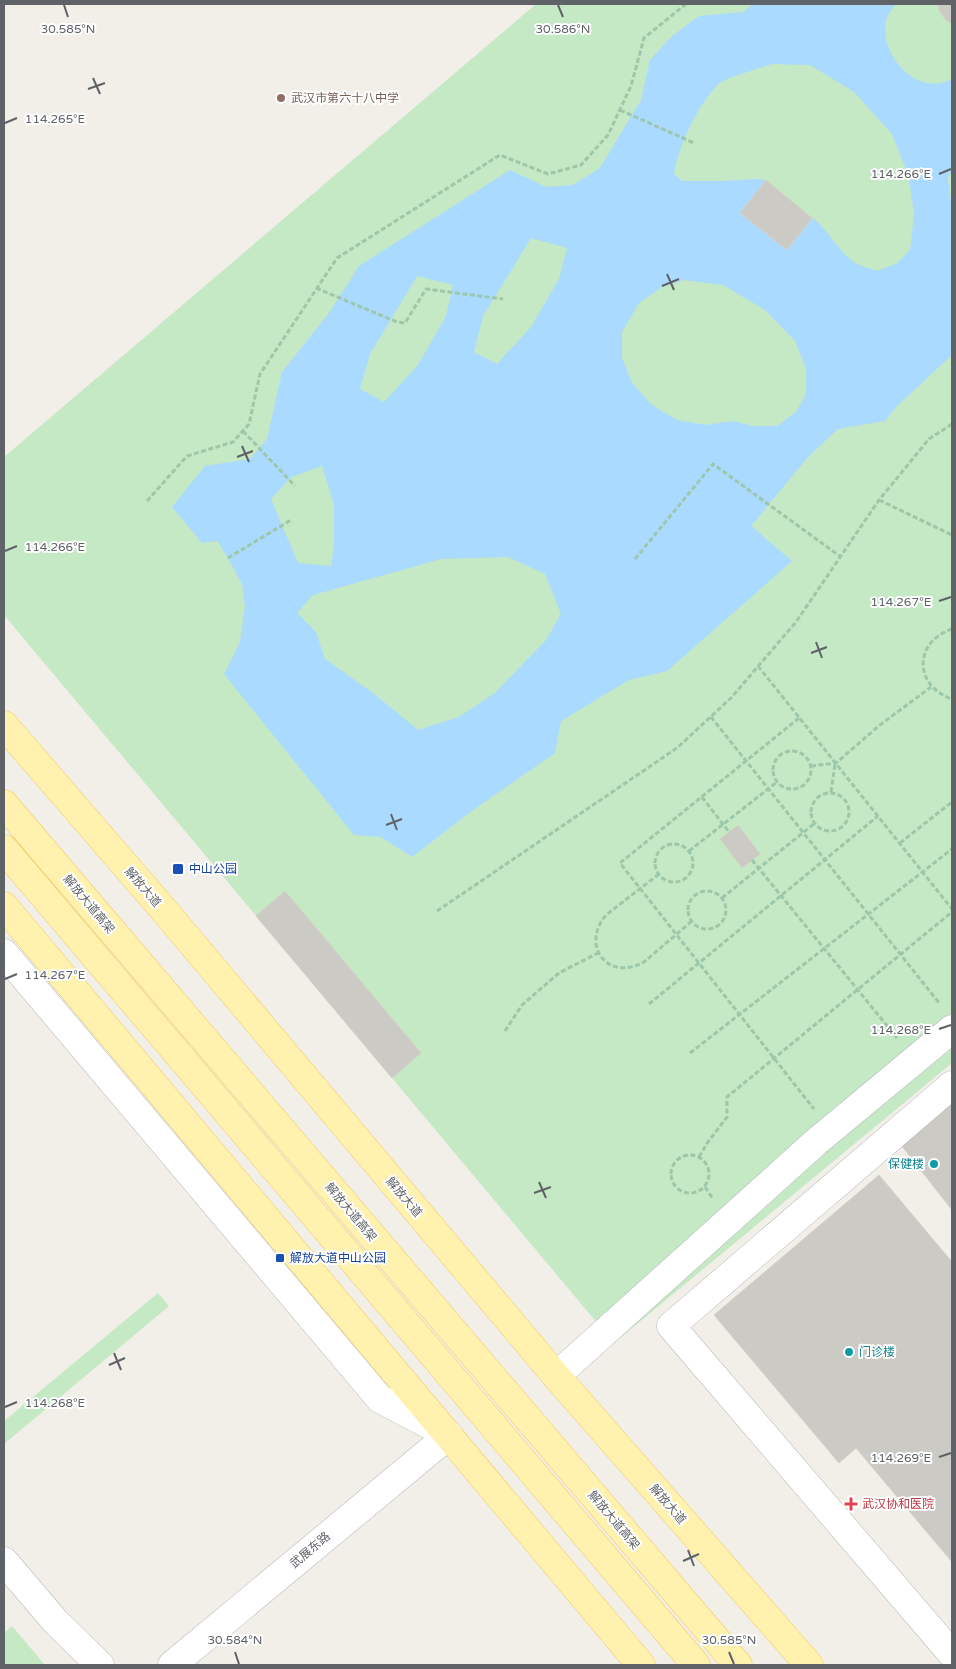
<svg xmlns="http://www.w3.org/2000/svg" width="956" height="1669" font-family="'Varela Round','Noto Sans SC',sans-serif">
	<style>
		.green { fill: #c5e8c5 }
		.water { fill: #aadaff; fill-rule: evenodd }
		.building { fill: #cccac5; stroke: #d6d1c6 }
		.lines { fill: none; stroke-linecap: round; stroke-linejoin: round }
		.minor-casing { stroke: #b5b8bc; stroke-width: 29 }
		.major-casing { stroke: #f2c960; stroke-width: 29 }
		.path { stroke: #9cc7a9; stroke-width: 3; stroke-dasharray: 5 2.5; stroke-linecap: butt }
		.minor { stroke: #fff; stroke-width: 28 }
		.major { stroke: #fff2af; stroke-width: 28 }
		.ticks { fill: none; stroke: #5f6368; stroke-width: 2 }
		.education-dot { fill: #8d6e63; stroke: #fff; stroke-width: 2 }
		.transit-dot { fill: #1a4fb4; stroke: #fff; stroke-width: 2 }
		.culture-dot { fill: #0f9aa8; stroke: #fff; stroke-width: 2 }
		.health-dot { fill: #e0444e; stroke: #fff; stroke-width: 2 }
		.labels { text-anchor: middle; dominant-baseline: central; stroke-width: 4; stroke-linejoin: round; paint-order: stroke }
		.education-label { font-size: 12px; fill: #785e54; stroke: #fff; text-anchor: start }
		.transit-label { font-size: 12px; fill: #164399; stroke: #fff; text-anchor: start }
		.street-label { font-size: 12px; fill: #5f6368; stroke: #fff }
		.culture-label { font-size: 12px; fill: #0d838f; stroke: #fff; text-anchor: end }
		.health-label { font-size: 12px; fill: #be3a42; stroke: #fff; text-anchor: start }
		.ticks-label { font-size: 12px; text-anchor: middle; fill: #5f6368; stroke: #fff; stroke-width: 4; stroke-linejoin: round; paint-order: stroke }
	</style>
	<rect width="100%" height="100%" fill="#f1efe8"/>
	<path class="green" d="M536 4H952V1063L614 1343 4 615V457Z
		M158 1293 169 1306 4 1444V1421Z
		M12 1626 45 1665H4V1633Z"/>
	<path class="water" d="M753 4H896C893 8 887 15 886 20 879 55 917 98 952 79V169L948 178 952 210V355L896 407 885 421 838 429 808 457 751 526 792 561 667 671 629 680 561 721 555 753 473 810 412 857 381 837 354 835 224 674 240 642 245 607 242 584 218 541 202 543 172 507 205 466 250 459 267 439 282 372 329 313 359 266 510 170 546 187 573 185 600 168 641 100 650 60 672 36 699 16 743 12ZM772 64 810 65 854 92 892 134 909 177 914 215 910 250 896 264 877 271C869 268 857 265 851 260 836 248 828 229 812 218L787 250 740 213 766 180 755 179 724 181H682L674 174C678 147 700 99 721 82 729 77 761 68 772 64ZM531 238 567 248 559 279 531 327 497 364 474 352 483 316ZM417 276 453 285 446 316 418 365 384 402 360 389 370 354ZM684 280 723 285 765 310 795 341 806 369V394L796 412 777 426H752L733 421 705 425 677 420 652 405 632 383 622 358V332L639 303 662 287ZM322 466 334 504V546L331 566 298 563 271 499 291 477ZM508 557 545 574 561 614 546 640 495 693 459 717 418 730 373 693 325 659 316 632 297 613 313 595 441 559Z"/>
	<path class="building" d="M938 4H952V24L945 19 940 12Z
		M766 180 812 218 787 250 740 213Z
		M738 825 760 854 742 868 720 839Z
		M285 891 421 1053 392 1078 256 916Z
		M952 1101V1210L901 1145Z
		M879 1175 952 1262V1562L856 1448 839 1463 714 1315Z"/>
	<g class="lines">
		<defs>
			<path id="minor" d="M4 953 380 1399 449 1435 172 1665
				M952 1085 671 1326 952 1654
				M556 1376 816 1142 952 1029
				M4 1561 55 1621 100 1665"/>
			<path id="major" d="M4 725 163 909 556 1376 809 1665
				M4 804 738 1665
				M4 849 696 1665
				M4 906 641 1665"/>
		</defs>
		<use href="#minor" class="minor-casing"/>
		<use href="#major" class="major-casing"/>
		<path class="path" d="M620 110 694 143
			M316 288 397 322 405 323 426 289 503 299
			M243 431 295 486
			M879 500 952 535
			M147 501 187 456 233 442 249 424 260 374 337 258 500 155 548 174 581 165 608 135 631 86 644 38 686 4
			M228 558 291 520
			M635 559 713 464 841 557
			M952 629C913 642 914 686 952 699
			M758 666 952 909
			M711 717 940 1004
			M799 718 620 863 814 1109
			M773 770a19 19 0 1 1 38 0a19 19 0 1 1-38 0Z
			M811 766 836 763 880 725 931 687
			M831 792 835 764
			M811 812a19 19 0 1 1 38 0a19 19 0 1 1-38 0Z
			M702 797 729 832
			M900 843 952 802
			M655 863a19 19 0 1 1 38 0a19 19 0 1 1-38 0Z
			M689 851 777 782
			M752 860 897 1038
			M659 874 606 915C580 946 608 982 644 962L692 921
			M688 910a19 19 0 1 1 38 0a19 19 0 1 1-38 0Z
			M722 898 815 823
			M437 911 677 748 731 698 796 622 879 500 929 439 952 424
			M649 1004 878 816
			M505 1031 522 1005 559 973 598 953
			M690 1053 952 849
			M671 1174a19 19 0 1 1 38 0a19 19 0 1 1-38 0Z
			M699 1157 708 1142 727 1117V1097L952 912
			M705 1187 713 1199"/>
		<use href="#minor" class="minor"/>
		<use href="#major" class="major"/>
	</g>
	<path class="ticks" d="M64 5 68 17M558 5 563 17M93 78 100 94M88 89 105 83M5 123 17 118M939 174 951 169M667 274 674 290M662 286 679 279M242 446 249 462M237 457 253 451M5 551 17 546M939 601 951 597M816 642 822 658M811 653 827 647M391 814 397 830M386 825 402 819M5 979 17 974M939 1029 951 1025M539 1182 546 1198M534 1193 551 1187M114 1353 121 1370M109 1365 125 1358M5 1407 17 1402M939 1457 951 1453M688 1550 694 1566M683 1561 699 1554M235 1652 239 1664M729 1652 734 1664"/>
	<circle class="education-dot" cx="281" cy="98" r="5"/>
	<g class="transit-dot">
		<rect x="172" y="863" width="12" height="12" rx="2.5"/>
		<rect x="275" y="1253" width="10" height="10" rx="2.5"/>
	</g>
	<g class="culture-dot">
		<circle cx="934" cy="1164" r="5"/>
		<circle cx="849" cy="1352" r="5"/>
	</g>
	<path class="health-dot" d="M848.5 1496.5h5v5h5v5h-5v5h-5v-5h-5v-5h5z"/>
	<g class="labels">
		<g class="education-label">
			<text x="291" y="98">武汉市第六十八中学</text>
		</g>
		<g class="transit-label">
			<text x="189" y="869">中山公园</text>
			<text x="290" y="1258">解放大道中山公园</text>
		</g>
		<g class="street-label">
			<text transform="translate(143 887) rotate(49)">解放大道</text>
			<text transform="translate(89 904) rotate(50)">解放大道高架</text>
			<text transform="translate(404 1197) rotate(50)">解放大道</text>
			<text transform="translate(351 1212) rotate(50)">解放大道高架</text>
			<text transform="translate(668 1504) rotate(49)">解放大道</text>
			<text transform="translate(614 1520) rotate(50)">解放大道高架</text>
			<text transform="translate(310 1550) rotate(-40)">武展东路</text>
		</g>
		<g class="culture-label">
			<text x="924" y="1164">保健楼</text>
			<text x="859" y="1352" text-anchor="start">门诊楼</text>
		</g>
		<g class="health-label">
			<text x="862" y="1504">武汉协和医院</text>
		</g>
	</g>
	<g class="ticks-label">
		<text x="68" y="33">30.585°N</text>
		<text x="563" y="33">30.586°N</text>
		<text x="55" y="123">114.265°E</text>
		<text x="901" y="178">114.266°E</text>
		<text x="55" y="551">114.266°E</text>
		<text x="901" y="606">114.267°E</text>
		<text x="55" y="979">114.267°E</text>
		<text x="901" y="1034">114.268°E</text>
		<text x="55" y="1407">114.268°E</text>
		<text x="901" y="1462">114.269°E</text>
		<text x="235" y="1644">30.584°N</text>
		<text x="729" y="1644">30.585°N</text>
	</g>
	<rect width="956" height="1669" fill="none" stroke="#5f6368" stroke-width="10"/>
</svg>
